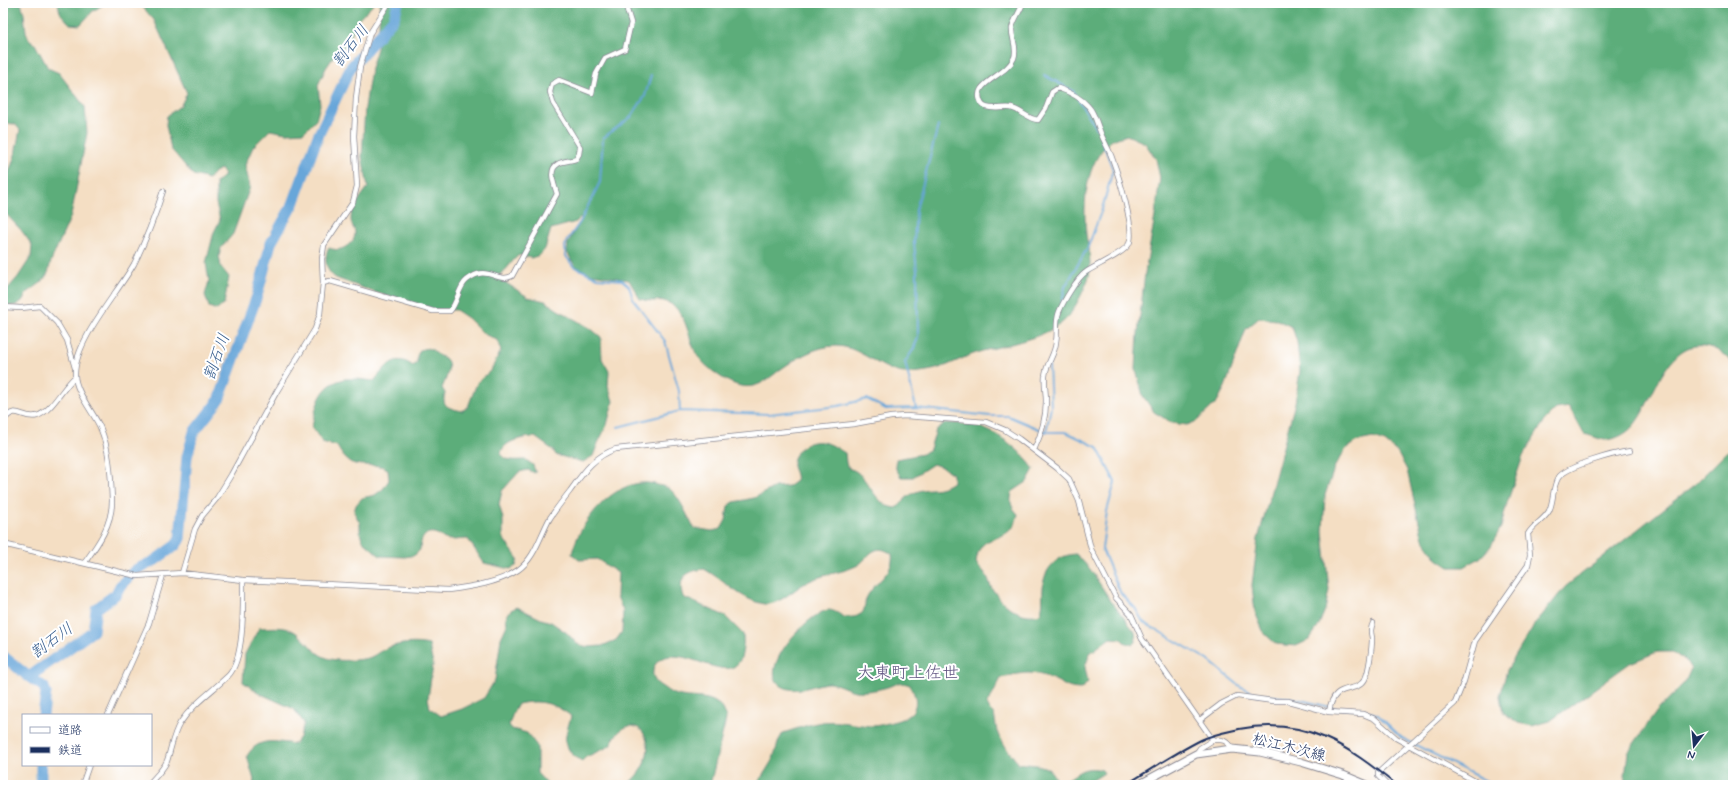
<svg xmlns="http://www.w3.org/2000/svg" width="1736" height="788" font-family="Mynerve,'Klee One',sans-serif">
	<style>
		.forest { fill: #5bad7a; stroke: #3b6e6c }
		.lines { fill: none; stroke-linecap: round; stroke-linejoin: round }
		.stream { stroke: #67a6d9; stroke-width: 2 }
		.river { stroke: #67a6d9; stroke-width: 11 }
		.minor-casing { stroke: #888690; stroke-width: 6 }
		.primary-casing { stroke: #888690; stroke-width: 9 }
		.minor { stroke: #fff; stroke-width: 4.5 }
		.primary { stroke: #fff; stroke-width: 7 }
		.rail { stroke: #1b2f5e; stroke-width: 2 }
		.labels { text-anchor: middle; dominant-baseline: central; stroke-width: 4; stroke-linejoin: round; paint-order: stroke }
		.street-label { font-size: 15px; fill: #1b2f5e; stroke: #fff }
		.water-label { font-size: 16px; font-style: italic; fill: #395f8f; stroke: #fff }
		.quarter-label { font-size: 17px; fill: #615582; stroke: #fff }
	</style>
	<rect width="100%" height="100%" fill="#fff"/>
	<filter id="ink" filterUnits="userSpaceOnUse"><feTurbulence type="fractalNoise" baseFrequency=".025" numOctaves="2"/><feDisplacementMap in="SourceGraphic" scale="8" xChannelSelector="R" yChannelSelector="G"/><feConvolveMatrix kernelMatrix="1 2 1 2 8 2 1 2 1" color-interpolation-filters="sRGB"/></filter>
	<filter id="wash" filterUnits="userSpaceOnUse"><feTurbulence type="fractalNoise" baseFrequency=".012" numOctaves="4" result="noise"/><feDisplacementMap in="SourceGraphic" scale="16" xChannelSelector="R" yChannelSelector="G"/><feGaussianBlur stdDeviation="0.9" result="paint"/><feColorMatrix in="noise" values="0 0 0 0 0 0 0 0 0 0 0 0 0 0 0 0 0 1.4 0 .05"/><feComposite in="paint" operator="in"/></filter>
	<g filter="url(#wash)">
		<rect width="100%" height="100%" fill="#f4dec3"/>
		<path class="forest" d="M3 3H21L24 14 26 32 29 39 35 44 48 68 59 73 85 107 87 133 71 216 51 261 48 273 42 282 27 293 22 301 16 305 9 306 3 303 4 293 18 277 31 257 32 245 21 230 6 214 3 202 6 179 14 159 20 130 15 124 3 123Z
			M58 3H106L93 11 80 25 70 24 60 13Z
			M139 3H375L356 22 349 42 332 59 326 68 318 85 320 105 316 120 304 132 286 133 270 130 253 147 245 165 250 187 233 234 221 248 219 256 221 267 229 277 224 304 217 310 209 307 205 295 209 281 206 263 214 232 220 220 216 203V182L225 175 221 169 214 172 209 179 193 175 171 149 166 125 167 116 181 105 187 93 154 20Z
			M380 3H1733V364C1728 359 1723 353 1717 350 1669 327 1655 400 1634 425 1628 433 1615 440 1605 440 1598 439 1590 435 1584 434L1569 407 1556 409 1545 420 1523 456 1507 503 1501 527 1491 546 1480 558 1464 567H1449L1437 559 1423 539 1407 470 1397 452 1385 442 1373 438 1358 441 1346 449 1335 466 1325 495 1323 531 1329 590 1325 610 1318 627 1309 640 1296 646 1276 644 1264 633 1255 612 1252 585 1258 539 1295 403 1300 371 1297 342 1292 327 1277 320 1259 318 1246 329 1225 387 1217 402 1197 421 1187 425 1172 423 1154 412 1143 396 1136 369 1138 333 1145 273 1155 216 1160 178 1156 159 1145 143 1127 135C1122 137 1115 138 1111 141 1085 162 1083 204 1086 234 1088 248 1092 263 1089 276 1086 287 1075 308 1068 317 1050 338 1004 345 979 352 965 356 951 365 936 369 929 371 920 372 912 373 884 376 863 346 836 346 816 346 797 358 781 369 768 379 758 389 741 386 726 383 703 366 696 353 687 335 686 307 664 301 661 300 657 301 653 301 649 301 644 300 640 299L629 280 592 274 575 266 567 252 568 243 582 219 580 218 576 222 551 229 545 249 540 255 531 258 519 255C511 261 508 270 499 275L498 278 528 297 545 301 558 310 590 328 601 337 602 359 609 371 608 386 613 401 607 425 598 443 593 456 583 462 556 455 553 450 535 437C524 437 501 441 501 455 509 462 515 460 526 460L533 465 535 471V473L528 470 519 472 502 491 499 504 503 519V538L518 559 516 566 510 569 484 563 468 539C461 539 451 541 445 539 442 538 440 535 437 534 425 529 420 540 420 550L415 555 405 557 380 556 363 541 360 533V523L354 512 356 505 362 498 375 495 383 489 389 480 388 469C374 461 357 470 346 459 342 455 339 450 337 446L322 442 312 427C316 405 320 384 345 379 354 378 365 380 374 381 386 367 394 352 413 366L417 363V356L420 350C428 347 431 348 437 354 439 357 442 356 445 358 453 365 445 381 442 388L445 393C441 407 449 408 462 411L468 407 477 383 491 370 501 351 497 340 484 334 468 318 456 310 431 309 374 292 336 278C326 272 323 258 329 248 340 252 345 248 353 241 358 229 352 230 351 220 350 209 362 196 368 187L362 157 365 108 371 68 378 45Z
			M945 423C954 423 962 424 971 425 996 430 1020 449 1034 469L1027 482 1012 492C1010 502 1010 506 1018 514 1017 517 1016 523 1014 526 999 545 979 532 976 563 979 567 984 571 986 575 989 579 989 583 991 587 1001 603 1019 620 1040 614 1044 605 1042 599 1043 589 1043 569 1057 555 1076 554L1090 569 1111 601 1135 632 1136 642 1133 645 1124 642 1121 639 1110 638 1090 653 1085 667 1088 682 1081 689C1065 689 1064 683 1050 678 1031 670 1020 673 1001 678L992 696 987 703V707L994 714 997 732 1007 749 1018 763C1035 766 1051 762 1056 782 1073 783 1077 763 1102 770L1104 773 1085 785H757L773 759 779 740 783 733C796 729 809 724 822 722 838 720 855 725 871 726 878 726 885 724 892 722 914 717 922 706 910 685 907 684 904 683 901 683 896 683 889 687 884 688 876 690 864 692 856 691 847 690 836 682 827 683 812 685 793 696 779 684 759 666 809 613 828 610 834 610 839 614 844 617 849 617 855 618 859 615 866 612 864 605 866 599 873 582 895 574 892 554 872 540 868 561 856 566 839 574 820 574 804 584 793 590 778 606 764 604 741 600 724 580 704 569 686 571 677 578 683 597L725 616 743 634C747 703 692 645 663 658 658 660 653 666 653 671 652 678 656 683 661 686 666 689 671 694 677 695 690 699 707 695 718 704 724 708 725 713 726 719L710 785H627C673 747 631 698 610 746L586 757 582 761C572 757 564 746 566 735 567 728 570 722 571 716 554 703 540 699 518 704L513 713 509 725 512 729 527 733 537 746V773L548 785H253L254 780 247 756C259 736 275 742 295 744L300 737 304 723 294 709 261 694 243 682 245 654 259 628C270 628 285 625 295 632 311 643 314 658 337 660 344 661 365 660 371 657 376 655 381 650 387 648 400 643 416 642 429 645L433 665 428 698 430 708 441 716 462 709 484 698 495 680 501 638 507 625 506 617 511 610 517 607 541 619 551 622 567 633 577 644 588 647 602 646 616 640 622 632 623 611 617 596 618 573 597 559 579 560 572 554C579 520 620 472 658 485 662 486 667 487 670 489 681 499 687 516 694 528L712 531 721 529 726 520 728 506 734 502 754 498 775 487 789 486 796 481C798 474 792 469 793 463 796 448 807 440 822 442 831 443 838 449 845 453L846 463 850 469C868 472 873 507 896 508 902 502 908 495 916 492 931 486 937 493 953 482V474L944 468 933 464 913 477H901L896 469V459L923 454 930 449 936 430Z
			M1733 446V785H1624L1628 752 1657 711 1685 682 1691 669 1686 661 1672 652H1657L1630 663 1550 721 1532 726 1518 723 1503 712 1500 696 1507 670 1534 625 1565 587 1695 484Z"/>
		<g class="lines">
			<path class="stream" d="M651 75 645 96 631 117 603 138 600 182 580 222 566 242 565 247 566 256 573 266 598 278 622 280 629 286 633 299 665 341 679 391 680 411
				M1044 75 1073 91 1075 94
				M1078 99 1097 129
				M1062 302 1065 287 1088 247 1102 209 1113 170 1102 141
				M916 408 905 362 913 350 918 338 917 271 914 243 916 210 938 126
				M618 427 680 411 769 414 838 406 867 399 886 409 916 408 990 416H1008L1046 432H1066L1097 447 1115 482 1107 511 1102 549 1121 594 1135 608 1143 622 1208 660 1241 687 1259 695 1292 698 1334 708 1364 710 1378 715 1402 738 1494 785
				M1046 432 1051 407 1049 365"/>
			<path class="river" d="M3 656 29 677 44 687 46 693 43 715
				M29 677 93 631 96 609 116 594 120 586 135 570 154 561 176 545 180 539 187 457 194 432 219 400 257 296 271 243 293 204 318 136 351 67 394 18 398 3
				M41 765V785"/>
		</g>
	</g>
	<g filter="url(#ink)">
		<g class="lines">
			<defs>
				<path id="minor" d="M1023 3C1020 12 1014 19 1012 28 1011 38 1018 47 1014 58 1008 72 988 78 981 89 977 95 980 105 986 107 994 110 1003 107 1011 108 1021 110 1027 119 1038 120L1046 108 1052 92 1058 88C1070 92 1080 97 1088 106 1095 113 1096 122 1100 131 1103 140 1109 149 1112 158 1118 174 1136 230 1129 244 1123 254 1096 265 1086 272 1077 278 1063 302 1059 312 1055 323 1058 332 1056 342 1055 355 1046 364 1045 376 1044 384 1046 393 1046 401 1046 417 1041 435 1034 450
					M323 283 330 281 433 311H450C458 302 458 287 467 280 488 263 496 284 512 276L557 194C555 186 547 170 558 164 562 161 571 161 576 159L579 154 580 147 553 103 550 92 552 84 559 80 592 93 596 74 605 58 625 49 631 23 627 10V3
					M3 307 21 308 40 306 57 323 67 340 75 368
					M3 421C16 403 22 420 37 416 52 411 63 387 75 377
					M3 544 137 576 182 573 243 580 448 590C470 587 499 583 518 570 535 558 540 536 550 518 556 509 563 500 570 491 583 473 594 456 616 449L854 424 891 417 906 416 986 422 1005 430 1019 439 1057 468 1069 479 1079 501 1091 549 1116 598 1131 614 1142 639 1213 740 1200 748 1196 754
					M85 562C98 544 112 525 112 501 111 477 110 450 100 427 93 412 75 391 75 375 74 341 117 294 134 264 146 240 155 216 163 191
					M182 573 195 529 202 516 217 498 231 475 277 391 315 329 320 314 323 283 322 259 324 245 353 202 357 186 354 136 356 98 360 67 370 33 389 3
					M1329 712C1334 679 1356 696 1365 679 1369 672 1372 647 1372 638 1371 633 1370 629 1373 623
					M108 715 149 623 163 575
					M1200 720 1221 704 1237 696 1273 701H1288L1329 712 1363 714 1375 719 1396 738 1482 785
					M1213 740C1222 739 1227 740 1232 749
					M82 785 89 765
					M148 785C154 778 163 770 167 761 171 749 173 734 180 723 193 704 211 692 228 676 245 659 243 604 243 580
					M1387 785 1378 776V773L1455 703 1464 681 1475 641 1528 565 1530 555 1528 534C1533 525 1544 520 1549 511 1554 501 1552 488 1558 478 1566 466 1615 453 1630 451"/>
				<path id="primary" d="M1138 785 1196 754 1232 749 1260 752 1301 762 1343 775 1367 785"/>
			</defs>
			<use href="#minor" class="minor-casing"/>
			<use href="#primary" class="primary-casing"/>
			<use href="#minor" class="minor"/>
			<use href="#primary" class="primary"/>
			<path class="rail" d="M1125 785C1150 770 1175 753 1201 740 1213 734 1226 732 1239 729 1305 716 1348 746 1396 785"/>
		</g>
	</g>
	<g class="labels">
		<g class="street-label">
			<text transform="translate(1289 748) rotate(14)">松江木次線</text>
		</g>
		<g class="water-label">
			<text transform="translate(351 46) rotate(-52)">割石川</text>
			<text transform="translate(217 357) rotate(-70)">割石川</text>
			<text transform="translate(52 641) rotate(-36)">割石川</text>
		</g>
		<g class="quarter-label">
			<text x="908" y="673">大東町上佐世</text>
		</g>
	</g>
	<rect width="1736" height="788" fill="none" stroke="#fff" stroke-width="16"/>
	<rect x="22" y="714" width="130" height="52" fill="#ffffff" stroke="#a4acbf"/>
	<rect x="30" y="727" width="20" height="6" fill="#ffffff" stroke="#a4acbf"/>
	<text x="58" y="734" font-size="12" fill="#1b2f5e">道路</text>
	<rect x="30" y="747" width="20" height="6" fill="#1b2f5e" stroke="#a4acbf"/>
	<text x="58" y="754" font-size="12" fill="#1b2f5e">鉄道</text>
	<g transform="translate(1694 746) rotate(196)" stroke="#ffffff" stroke-width="3" paint-order="stroke">
	<path d="M0-3L7 15L0 10L-7 15Z" fill="#1b2f5e"/>
	<text y="-6" font-size="11" font-weight="bold" text-anchor="middle" fill="#1b2f5e">N</text>
	</g>
</svg>
